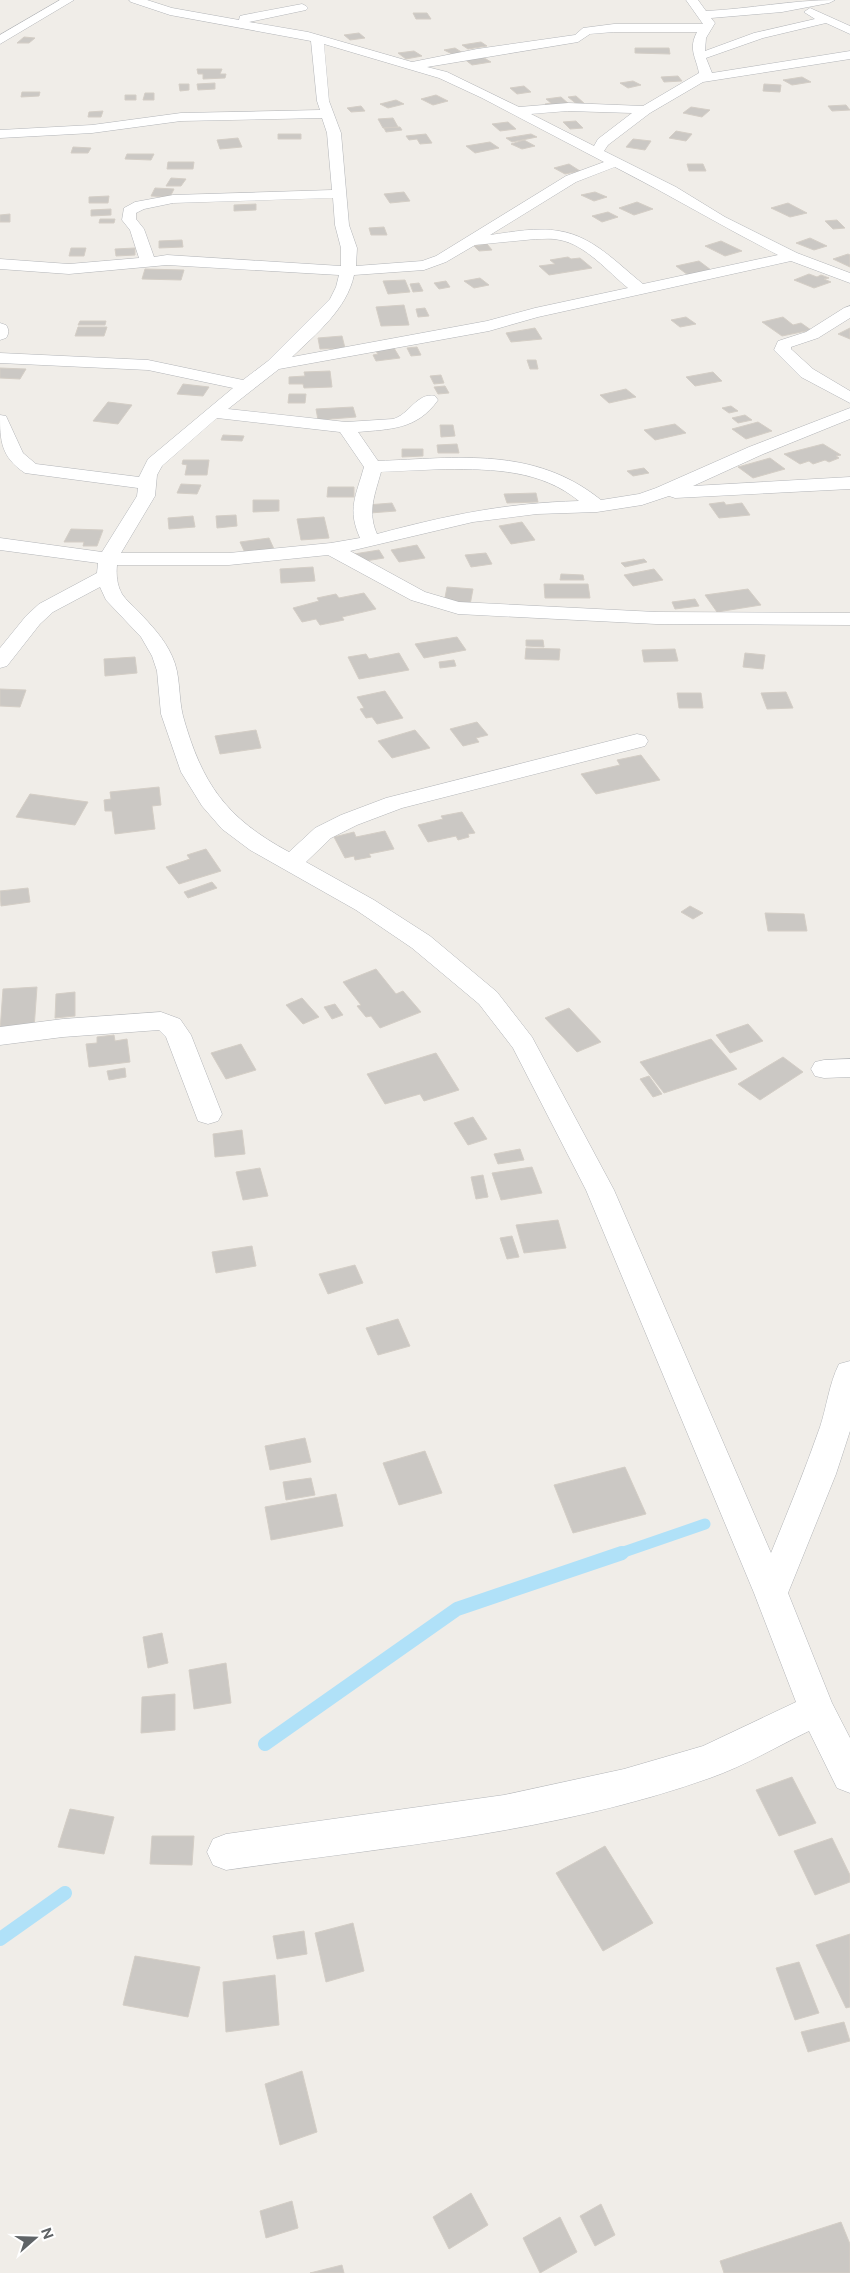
<svg xmlns="http://www.w3.org/2000/svg" width="850" height="2273" font-family="'Public Sans',sans-serif">
	<style>
		.lines { fill: none; stroke-linecap: round; stroke-linejoin: round }
		.stream-far1 { stroke: #b0e1f8; stroke-width: 11 }
		.stream { stroke: #b0e1f8; stroke-width: 14 }
		.building { fill: #cbc8c4; stroke: #d4cec6 }
		.minor-casing { stroke: #b3b5b8; stroke-width: 1 }
		.minor { fill: #fff; fill-rule: evenodd }
	</style>
	<rect width="100%" height="100%" fill="#f0ede8"/>
	<g class="lines">
		<path class="stream-far1" d="M618 1554 705 1524"/>
		<path class="stream" d="M265 1744 457 1609 622 1553
			M0 1939 65 1893"/>
	</g>
	<path class="building" d="M413 13H427L431 19H416Z
		M359 33 365 38 350 40 344 35Z
		M24 37 35 38 29 43H17Z
		M481 42 487 46 468 49 462 45Z
		M455 48 463 53 452 54 444 50Z
		M635 48H669L670 54 635 53Z
		M414 51 422 56 406 59 398 53Z
		M481 56 491 62 472 65 463 58Z
		M197 69H222L220 74H226L225 78 203 79V74H198Z
		M678 76 682 81 664 82 661 77Z
		M802 77 811 82 792 85 783 80Z
		M633 81 641 85 628 88 620 83Z
		M215 83V89L198 90 197 84Z
		M179 84H189V90L180 91Z
		M764 84 781 85 780 92 763 91Z
		M524 86 531 92 517 94 510 88Z
		M22 92H40L39 96 21 97Z
		M145 93H154V100H143Z
		M125 95H136V100H125Z
		M436 95 448 101 433 105 421 99Z
		M576 96 585 104 578 105 568 97Z
		M561 97 570 105 550 108 545 104 551 103 546 99Z
		M396 100 404 104 388 108 380 104Z
		M846 105 850 110 832 111 828 106Z
		M361 106 365 111 351 112 347 108Z
		M691 107 710 110 702 117 683 113Z
		M103 111 101 117H88L89 112Z
		M393 118 398 127 383 128 378 119Z
		M576 121 583 128 570 129 563 122Z
		M508 122 516 129 500 131 492 124Z
		M400 127 402 130 386 132 384 128Z
		M676 131 692 134 686 141 669 138Z
		M278 134H301V139H278Z
		M426 134 432 143 420 144 417 139 409 140 406 136Z
		M531 134 537 137 512 142 506 138Z
		M238 138 242 147 220 149 217 140Z
		M633 139 651 141 645 150 626 147Z
		M524 140 535 146 522 149 511 144Z
		M490 142 499 148 475 153 466 146Z
		M73 147 91 148 88 153H71Z
		M127 154H154L151 160 125 159Z
		M168 162H194L193 169H167Z
		M569 164 580 171 565 174 554 168Z
		M687 164H703L706 171H689Z
		M171 178 186 179 181 186H166Z
		M155 188 174 189 170 197 151 196Z
		M404 192 410 201 390 203 384 194Z
		M595 192 607 197 594 201 581 195Z
		M109 196 108 203H89V197Z
		M637 202 653 209 634 215 619 208Z
		M788 203 807 213 790 217 771 208Z
		M256 204V210L234 211V205Z
		M111 209V215L91 216V210Z
		M608 212 618 217 602 222 592 216Z
		M10 214V222H0V215Z
		M100 219H115L114 223H99Z
		M837 220 845 228 833 229 825 221Z
		M384 227 387 235H371L369 228Z
		M810 238 827 246 814 250 796 243Z
		M182 240 183 247 159 248V241Z
		M721 241 742 251 725 256 705 246Z
		M487 244 492 250 479 251 474 246Z
		M71 248H86L84 256H69Z
		M135 248V255L116 256 115 249Z
		M848 254 850 255V267L833 259Z
		M568 257 571 259 580 258 592 268 549 275 539 266 555 264 550 260Z
		M699 261 711 270 688 275 676 266Z
		M145 269 184 270 181 280 142 279Z
		M809 274 817 277 821 275 829 278 824 279 831 282 814 288 794 280Z
		M480 278 489 285 474 288 464 281Z
		M405 280 410 292 388 294 383 281Z
		M446 281 450 287 439 289 434 283Z
		M419 283 423 291 413 292 410 284Z
		M404 305 409 325 381 326 376 307Z
		M425 308 429 316 418 317 416 309Z
		M686 317 696 324 680 327 671 320Z
		M783 317 793 325 801 323 811 330 782 336 762 322Z
		M80 321H106L105 325H78Z
		M78 327H107L104 336H75Z
		M535 328 542 339 511 342 506 333Z
		M850 328V339L838 334Z
		M342 336 345 348 320 349 318 338Z
		M417 347 421 355 411 356 407 348Z
		M394 348 400 358 376 361 373 355 378 354 375 350Z
		M527 360H536L538 369H530Z
		M0 368 26 369 20 379 0 378Z
		M330 371 332 387 304 388 303 384H289V377L305 376 304 372Z
		M713 372 722 381 695 386 686 377Z
		M441 375 444 383 434 384 430 376Z
		M183 384 209 387 203 396 177 394Z
		M445 386 449 393 438 394 434 387Z
		M626 389 636 397 609 403 600 395Z
		M289 394H306L305 403H288Z
		M108 402 132 405 118 424 93 421Z
		M731 406 738 411 729 413 722 408Z
		M353 407 356 417 318 420 316 409Z
		M745 415 752 420 738 423 732 418Z
		M758 422 772 431 746 439 732 429Z
		M675 424 686 433 655 440 644 430Z
		M440 425H453L455 436 441 437Z
		M223 435 244 436 242 441 221 440Z
		M457 444 459 453H438L437 445Z
		M823 444 841 455 836 456 839 458 829 462 825 460 813 464 809 461 800 464 784 454Z
		M402 449H423V456L402 457Z
		M770 458 785 469 753 478 738 467Z
		M183 460H209L207 475H185L187 465 182 464Z
		M644 468 649 473 633 476 627 471Z
		M181 484 201 485 197 494 177 493Z
		M328 487H354V497H327Z
		M536 493 538 502 507 503 504 494Z
		M253 500H279V511L253 512Z
		M724 502 726 505 742 503 750 515 719 518 709 504Z
		M392 503 396 511 370 513 367 505Z
		M236 515 237 526 217 528 216 516Z
		M193 516 195 527 169 529 168 518Z
		M324 517 329 538 301 540 297 519Z
		M522 522 535 540 511 544 499 526Z
		M71 529 103 530 97 546H83L84 542H64Z
		M269 538 274 549 245 553 240 542Z
		M417 545 425 558 399 562 391 550Z
		M379 550 384 558 359 562 354 554Z
		M486 553 492 564 471 567 465 555Z
		M644 559 647 562 625 567 621 563Z
		M313 567 315 581 281 583 280 569Z
		M654 569 663 580 633 586 624 575Z
		M561 574 583 575 584 580H560Z
		M544 584H588L590 598H545Z
		M447 587 473 589 470 605 444 603Z
		M748 589 761 605 717 612 705 595Z
		M364 593 376 609 342 617 344 620 320 625 316 619 302 622 293 608 319 601 317 598 336 594 339 598Z
		M695 599 699 606 675 609 672 602Z
		M457 637 466 650 424 658 415 644Z
		M526 640H543L544 647 526 646Z
		M526 648 560 649 559 660 525 659Z
		M675 649 678 661 644 662 642 650Z
		M399 653 409 670 359 679 348 657 366 654 369 659Z
		M745 653 765 655 763 669 743 667Z
		M135 657 137 673 105 676 104 659Z
		M454 660 456 666 440 668 439 662Z
		M0 689 26 690 20 707 0 706Z
		M385 691 403 718 377 724 372 717 366 718 360 709 364 708 357 697Z
		M786 692 793 708 767 709 761 693Z
		M677 693H701L703 708H679Z
		M477 722 488 735 476 738 479 742 463 746 450 729Z
		M256 730 261 748 220 754 215 736Z
		M415 730 430 748 392 758 378 741Z
		M641 755 660 780 596 794 581 774 620 765 617 760Z
		M159 787 161 805 152 806 155 829 115 834 112 811H105L104 800 111 799 110 792Z
		M30 794 88 802 75 825 16 817Z
		M462 812 475 833 468 834 469 837 458 840 456 836 428 842 418 825 443 819 441 816Z
		M385 831 394 849 369 854 371 857 355 860 354 856 345 858 334 837 354 832 356 837Z
		M206 849 221 871 179 884 166 867 190 859 187 855Z
		M212 882 217 888 188 898 184 892Z
		M28 888 30 902 1 906 0 891Z
		M690 906 703 913 693 919 681 912Z
		M765 913 804 914 807 931H768Z
		M376 969 396 994 403 991 421 1012 380 1028 371 1016 366 1017 357 1006 361 1005 343 982Z
		M37 987 34 1029 0 1031 3 989Z
		M75 992V1016L55 1018 56 994Z
		M302 998 319 1017 303 1024 286 1005Z
		M335 1004 343 1015 332 1019 324 1007Z
		M569 1008 601 1042 577 1052 545 1018Z
		M748 1024 763 1041 730 1053 716 1035Z
		M114 1035 115 1041 127 1039 130 1062 89 1067 86 1044 97 1043V1037Z
		M711 1039 737 1069 664 1093 640 1062Z
		M241 1044 256 1070 226 1079 211 1053Z
		M436 1053 459 1090 424 1101 420 1094 385 1104 367 1074Z
		M783 1057 803 1072 760 1100 738 1084Z
		M125 1068 126 1077 109 1080 107 1071Z
		M649 1076 662 1094 653 1097 640 1079Z
		M473 1117 487 1139 468 1145 454 1123Z
		M242 1130 245 1154 215 1157 213 1134Z
		M520 1149 524 1160 498 1164 494 1154Z
		M532 1167 542 1193 501 1200 492 1173Z
		M260 1168 268 1196 243 1200 236 1172Z
		M483 1175 488 1197 476 1199 471 1177Z
		M558 1220 566 1248 524 1253 516 1225Z
		M512 1236 519 1257 507 1259 500 1238Z
		M252 1246 256 1266 216 1273 212 1252Z
		M355 1265 363 1283 328 1294 319 1274Z
		M398 1319 410 1346 378 1355 366 1328Z
		M305 1438 311 1462 270 1470 265 1446Z
		M425 1451 442 1493 399 1505 383 1463Z
		M625 1467 646 1514 573 1533 554 1485Z
		M311 1478 315 1495 286 1500 283 1482Z
		M336 1494 343 1526 271 1540 265 1507Z
		M162 1633 168 1663 148 1668 143 1637Z
		M226 1663 231 1703 194 1709 189 1670Z
		M175 1694V1730L141 1733 142 1697Z
		M792 1777 816 1823 779 1836 756 1790Z
		M70 1809 114 1817 104 1854 58 1847Z
		M152 1836H194L192 1865 150 1864Z
		M832 1838 850 1875V1882L815 1895 794 1851Z
		M605 1846 653 1923 603 1951 556 1873Z
		M353 1923 364 1971 326 1982 315 1933Z
		M304 1931 307 1954 277 1959 273 1936Z
		M850 1934V2007L846 2008 816 1945Z
		M135 1956 200 1967 188 2017 123 2005Z
		M799 1962 819 2013 795 2020 776 1968Z
		M275 1975 279 2025 226 2032 223 1982Z
		M844 2022 850 2041 808 2052 801 2032Z
		M302 2071 317 2132 280 2145 265 2084Z
		M471 2193 488 2225 449 2249 433 2217Z
		M292 2201 298 2228 266 2238 260 2211Z
		M601 2204 615 2235 595 2246 580 2216Z
		M560 2217 577 2252 540 2273 523 2238Z
		M841 2222 850 2244V2273H724L720 2261Z
		M342 2265 344 2273H310Z"/>
	<g class="lines">
		<defs>
			<path id="minor" d="M60 0H74L0 44V35Z
				M129 0H147L172 8 239 20 240 16 244 15 302 4 306 6 308 8 306 10 249 22 308 32 412 62 477 49 575 35 583 28 614 24H703L686 0H698L706 11C749 9 792 0 835 0L829 3 782 12 711 18 715 23 706 38 705 51 754 33 815 19 804 12 810 8 850 26V34L826 23 763 38 706 58 712 73 850 51V59L703 82 650 113 608 145 604 151 676 187 725 217 797 253 850 273V283L791 261 538 317 489 331 279 369 228 409 346 422 393 419C409 415 417 392 435 396L438 400C417 430 390 429 358 432L378 461C458 458 534 446 601 500L639 494 656 488 749 447 850 408V419L761 455 693 486 850 477V489L675 498 669 496 642 505 597 512 537 514 473 522 350 551 425 592 459 602 656 612 850 613V625L656 624 458 614 411 600 328 555 229 565H117C116 575 117 585 122 594 126 600 133 606 138 611 151 625 164 638 172 656 181 675 178 696 183 716 202 784 226 818 289 852L315 828 341 815 386 798 637 734 645 736 648 741 645 746 402 808 357 825 331 838 306 862 374 900 430 936 497 992 532 1037 614 1190 771 1553C788 1511 805 1470 820 1427 827 1406 829 1384 839 1364L850 1361V1431L836 1474 788 1593 832 1703 850 1738V1793L837 1788 809 1731C776 1747 744 1766 710 1778 555 1833 388 1847 226 1870L213 1865 207 1852 213 1839 226 1834 504 1795 624 1769 703 1746 796 1702 754 1593 586 1190 513 1048 479 1004 412 948 356 910 250 850 222 829 202 806 181 772 161 714 157 671 152 656 141 637 106 600 100 587 53 612 40 624 7 666 0 668V648L26 616 39 604 97 573 98 563 0 550V538L102 552 137 496 138 488 25 473C1 457 0 441 0 415L6 416 23 453 36 464 139 477 148 459 233 388 148 370 0 363V353L148 360 243 380 268 361 330 299 336 287 339 275 167 265 69 274 0 269V259L69 264 139 258 130 230 122 220 124 208 135 202 173 195 332 190 327 133 322 118 181 121 92 133 0 138V130L92 125 181 113 320 110 317 101 311 41 170 15 131 2ZM614 32H697C688 49 696 57 699 73L643 106 568 103 519 107 447 72 427 67 578 42 590 34ZM324 44 439 78 482 98 604 162 566 176 436 256 422 261 356 266 357 248 349 225 341 133 329 101ZM568 111 632 113 598 139 594 146 531 114ZM615 167C670 195 723 227 778 255L643 284C618 264 593 236 559 231 537 227 512 232 490 235L576 182ZM333 198 335 225 341 248V266L167 255 154 257 144 229 136 219V213L144 209 173 203ZM536 239C544 239 552 238 560 240 586 245 608 272 628 288L535 308 487 321 292 357C316 334 347 309 354 275L424 270 446 262 475 245ZM217 418 340 432 364 467C356 496 347 509 360 538L331 543 229 553H121L155 496 157 475 162 466ZM446 469C494 469 541 470 579 501 506 503 448 515 377 534 367 512 375 494 381 472Z
				M850 306V318L818 338 791 347V349L813 369 850 391V403L801 377 774 350 778 341 806 332 844 308Z
				M0 323 6 325C9 329 9 334 6 338L0 340Z
				M161 1012 180 1019 191 1035 222 1114 218 1121 208 1124 198 1121 166 1037 159 1030 63 1037 0 1045V1027L63 1019Z
				M850 1059V1077L824 1078 815 1076 811 1069 815 1062 824 1060Z"/>
		</defs>
		<use href="#minor" class="minor-casing"/>
		<use href="#minor" class="minor"/>
	</g>
	<g transform="translate(35 2238) rotate(70)" stroke="#ffffff" stroke-width="4" paint-order="stroke">
	<path d="M0-4L9 19L0 12L-9 19Z" fill="#5f6366"/>
	<text y="-8" font-size="14" font-weight="bold" text-anchor="middle" fill="#5f6366">N</text>
	</g>
</svg>
